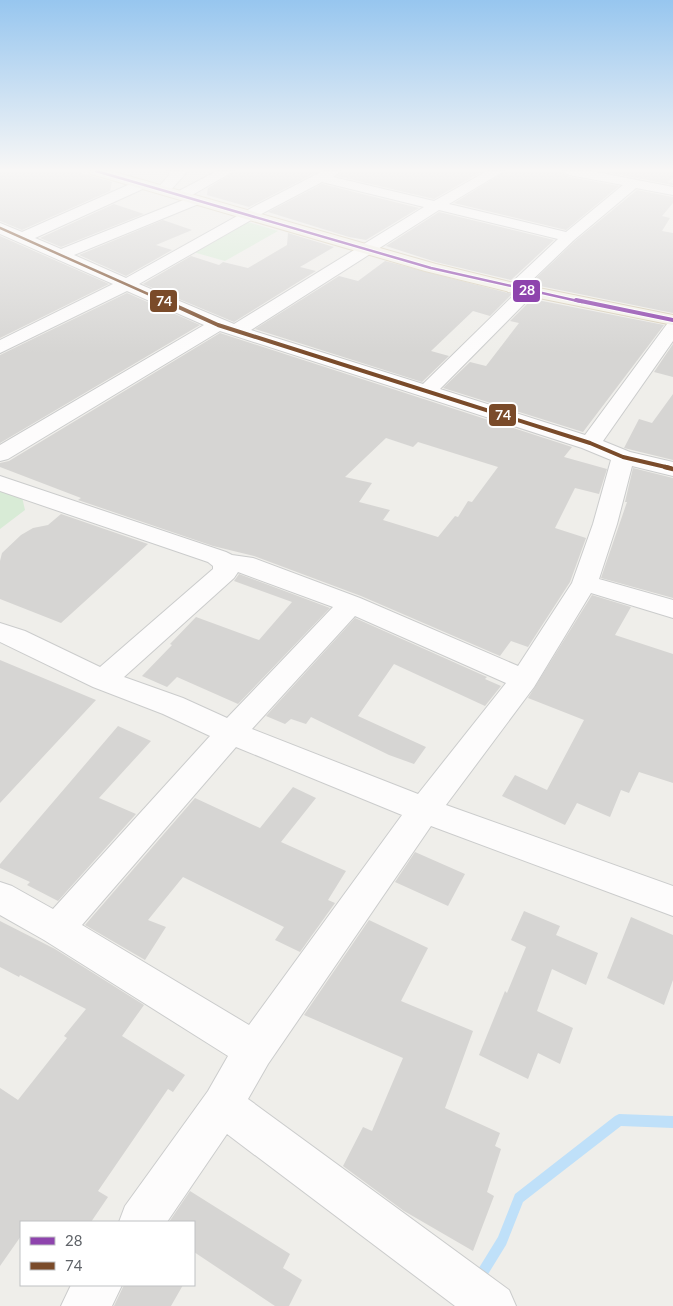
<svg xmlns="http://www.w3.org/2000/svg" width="673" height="1306" font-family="Lato,sans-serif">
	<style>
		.green { fill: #d8ebd6 }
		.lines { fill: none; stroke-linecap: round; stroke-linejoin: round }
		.stream { fill: #bfe0f9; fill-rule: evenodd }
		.building { fill: #d6d5d3; fill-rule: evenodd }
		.minor-casing { stroke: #cbcccc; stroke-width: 2 }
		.major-casing { stroke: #d7ceb8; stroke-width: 2 }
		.minor { fill: #fdfcfc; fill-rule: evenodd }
		.major { fill: #f4f2e9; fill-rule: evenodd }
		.bus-1-far1-casing { stroke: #fff; stroke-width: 4.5 }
		.bus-1-casing { stroke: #fff; stroke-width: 6 }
		.bus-2-far2-casing { stroke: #fff; stroke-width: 4.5 }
		.bus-2-far1-casing { stroke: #fff; stroke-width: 6 }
		.bus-2-casing { stroke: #fff; stroke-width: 8 }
		.bus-1-far1 { stroke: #8e44ad; stroke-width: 2.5 }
		.bus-1 { stroke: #8e44ad; stroke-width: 4 }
		.bus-2-far2 { stroke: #7a4b2a; stroke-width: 2.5 }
		.bus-2-far1 { stroke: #7a4b2a; stroke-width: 4 }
		.bus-2 { stroke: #7a4b2a; stroke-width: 4.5 }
		.line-badge { stroke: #fff; stroke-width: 2 }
		.badge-label { font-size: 14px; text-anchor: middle; font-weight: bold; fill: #fff }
	</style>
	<rect width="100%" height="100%" fill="#efeeea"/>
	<path class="green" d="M248 222 278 231 225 261 193 252Z
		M0 488 22 497 25 510 0 529Z"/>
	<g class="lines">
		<path class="stream" d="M619 1114 673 1116V1128L621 1126 523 1202 506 1245 482 1284 478 1286 474 1284 472 1280 474 1276 498 1237 515 1194 615 1116Z"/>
	</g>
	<path class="building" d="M0 171H75L112 182 110 191 22 230 0 221Z
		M236 171H319L249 207 207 195 208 188Z
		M343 171H483L434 199 337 176Z
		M506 171H560L569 177 619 186 566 230 454 203Z
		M601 171H673V178L667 182 673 183V185Z
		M322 184 419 208 366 240 349 237 268 212Z
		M637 190 673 197V203L662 216 670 218 662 231 673 233V313L530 284 575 241Z
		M114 204 144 214 61 247 40 238Z
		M439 212 554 240 511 280 436 262 386 246Z
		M163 220 192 230 156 245 172 250 126 276 79 255Z
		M288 233 334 247 300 267 316 271 234 322 143 284 191 256 219 265 223 262 248 268 287 245Z
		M0 236 109 284 0 338Z
		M385 261 512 294 490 316 473 311 431 351 449 356 422 382 255 329 339 276 358 281Z
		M127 293 200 325 0 443V355Z
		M532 299 664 325 583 432 443 388 470 362 486 366 519 323 510 321Z
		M220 333 572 447 564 457 607 469 599 494 575 488 555 528 586 538 570 582 528 647 511 641 500 656 361 596 254 556 213 546 78 500 81 498 0 467V463L9 461ZM386 438 413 447 418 442 498 467 472 502 468 501 458 517 455 516 438 537 383 520 390 510 359 502 372 483 345 477Z
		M673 344V377L654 372Z
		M673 394V460L624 448 639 419 652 423Z
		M633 468 673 478V598L601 578 627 502H625Z
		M61 514 148 544 61 623 0 599V561L2 553 21 535 33 528 48 525Z
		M239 574 330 608 238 704 177 677 167 687 142 676 172 645 170 644 196 617 259 640 292 602 234 581Z
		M592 595 631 607 615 635 673 654V783L639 772 629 793 621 790 610 817 577 803 565 825 502 796 515 775 547 790 584 720 528 698Z
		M355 618 487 677 485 679 501 686 485 706 394 664 358 716 426 747 414 764 389 755 311 717 306 724 291 719 285 724 266 716Z
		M0 660 96 700 0 803Z
		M118 726 151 741 99 798 136 814 58 901 27 885 30 882 0 868V864Z
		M293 787 316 798 281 842 346 871 328 900 335 903 300 952 275 940 284 927 183 877 148 920 166 927 145 960 85 925 195 798 260 828Z
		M415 852 465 874 448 906 395 882Z
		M524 911 560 926 556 935 598 953 586 985 552 969 537 1011 573 1028 560 1064 538 1053 528 1079 479 1055 505 991 507 993 526 947 511 940Z
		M631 917 673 935V980L664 1005 607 978Z
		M369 920 428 948 401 1001 473 1031 445 1108 500 1133 495 1146 501 1149 487 1192 494 1196 473 1251 404 1211 343 1166 363 1127 372 1131 403 1058 304 1015Z
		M0 921 55 949 144 1005 122 1036 185 1075 173 1092 168 1089 98 1191 108 1197 91 1222H21V1236L0 1266V1088L18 1100 67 1038 64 1036 86 1009 20 975 19 977 0 967Z
		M190 1191 290 1254 283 1268 302 1280 289 1306H275L194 1252V1222H169Z
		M124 1285H183L171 1306H114Z"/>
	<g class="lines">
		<defs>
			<path id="minor" d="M166 171H184L186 173 168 193H158L156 190 170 174Z
				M217 171H234L187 198H177L175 195 177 192Z
				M323 171H341L333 177 434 201 487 171H504L449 204 566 232 623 185 569 175 562 171H591L673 187V195L636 188 574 240 526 286 533 287 535 291 533 295 440 389 585 435 667 324 673 323V341L603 441 630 452 673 462V476L632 466 617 524 599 579 673 600V618L591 593 534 687 446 805 673 886V916L431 826 268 1064 248 1099 509 1290 516 1306H455L227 1134 167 1222H119L125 1206 208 1091 228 1056 44 940 0 915V882L12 886 53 909 210 736 163 714 93 687 0 642V623L25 631 100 667 213 569V566L208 562 0 491V476L226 552 232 555 253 558 360 598 518 666 572 583 593 524 611 460 582 448 220 331 8 459 0 461V445L204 325 127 291 0 353V340L113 284 0 234V223L22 232 137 181H147L149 184 147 187 35 238 61 249 191 197H201L203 200 201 203 74 255 126 278 255 206ZM322 182 424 207 234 324 139 284 265 212ZM439 210 558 239 506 288 508 292 516 293 423 384 251 330ZM238 572 333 607 227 718 183 698 124 677 234 578ZM355 616 506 683 418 794 252 729ZM236 747 402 815 249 1025 82 925Z
				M71 1285H122L112 1306H61Z"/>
			<path id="major" d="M89 171H111L436 264 514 283 673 315V325L514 293 425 271 91 174Z"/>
		</defs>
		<use href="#minor" class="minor-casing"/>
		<use href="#major" class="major-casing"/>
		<use href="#minor" class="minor"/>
		<use href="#major" class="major"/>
		<defs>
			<path id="bus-1-far1" d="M96 171 431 268 582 302"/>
			<path id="bus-1" d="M576 300 673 320"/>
			<path id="bus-2-far2" d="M0 228 166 302"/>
			<path id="bus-2-far1" d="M163 300 218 325 590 443 623 457 670 468"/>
			<path id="bus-2" d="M665 467 673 469"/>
		</defs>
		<use href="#bus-1-far1" class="bus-1-far1-casing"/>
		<use href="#bus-1" class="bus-1-casing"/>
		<use href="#bus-2-far2" class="bus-2-far2-casing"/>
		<use href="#bus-2-far1" class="bus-2-far1-casing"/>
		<use href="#bus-2" class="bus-2-casing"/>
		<use href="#bus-1-far1" class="bus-1-far1"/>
		<use href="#bus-1" class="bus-1"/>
		<use href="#bus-2-far2" class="bus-2-far2"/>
		<use href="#bus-2-far1" class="bus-2-far1"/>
		<use href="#bus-2" class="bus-2"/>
	</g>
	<linearGradient id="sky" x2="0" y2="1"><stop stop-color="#97c6ef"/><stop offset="0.48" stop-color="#f8f7f6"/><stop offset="1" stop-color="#f8f7f6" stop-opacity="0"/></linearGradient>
	<rect width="673" height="354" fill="url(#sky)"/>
	<g class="line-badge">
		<rect x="512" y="279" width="29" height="24" rx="5" fill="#8e44ad"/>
		<rect x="149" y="289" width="29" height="24" rx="5" fill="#7a4b2a"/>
		<rect x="488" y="403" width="29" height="24" rx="5" fill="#7a4b2a"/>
	</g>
	<g class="badge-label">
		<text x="527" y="295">28</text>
		<text x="164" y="306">74</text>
		<text x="503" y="420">74</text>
	</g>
	<rect x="20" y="1221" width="175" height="65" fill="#ffffff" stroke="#bfc1c3"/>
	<rect x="30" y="1237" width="25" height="8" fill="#8e44ad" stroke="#bfc1c3"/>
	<text x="65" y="1246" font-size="15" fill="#5f6368">28</text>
	<rect x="30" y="1262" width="25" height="8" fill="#7a4b2a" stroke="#bfc1c3"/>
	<text x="65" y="1271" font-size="15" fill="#5f6368">74</text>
</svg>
